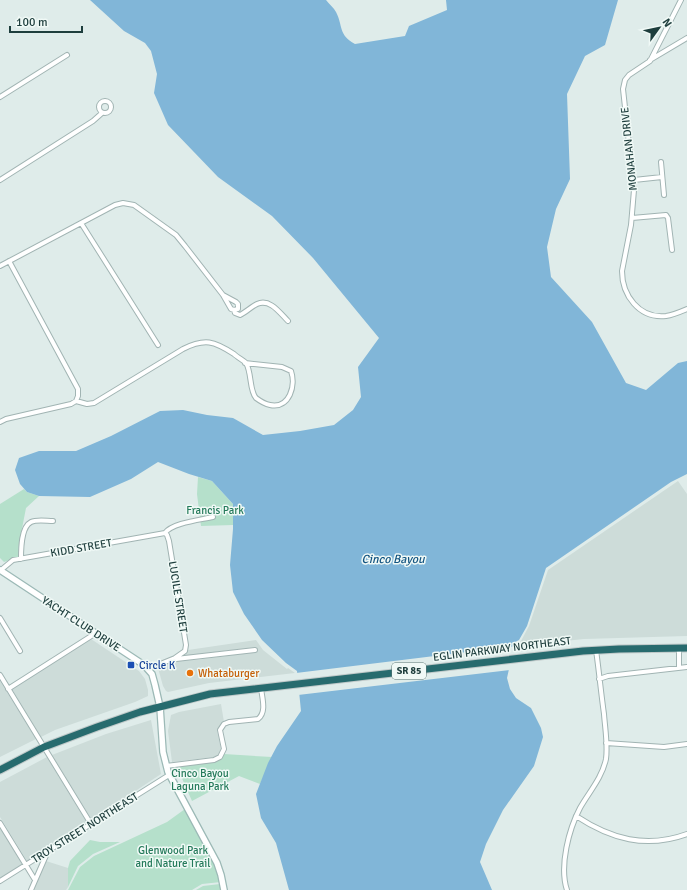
<svg xmlns="http://www.w3.org/2000/svg" width="687" height="890" font-family="Signika,sans-serif">
	<style>
		.built { fill: #cddcd9 }
		.green { fill: #b5e0cb }
		.water { fill: #81b6d8 }
		.pier { fill: #dfecea }
		.lines { fill: none; stroke-linecap: round; stroke-linejoin: round }
		.street-casing { stroke: #a1b4b3; stroke-width: 6 }
		.secondary-casing { stroke: #9cb9b6; stroke-width: 8 }
		.highway-casing { stroke: #c0c9c9; stroke-width: 9 }
		.street { stroke: #fff; stroke-width: 4 }
		.secondary { stroke: #fff; stroke-width: 5.5 }
		.highway { stroke: #276b6e; stroke-width: 7 }
		.transit-dot { fill: #1a4fb4; stroke: #f0f9f6; stroke-width: 1.5 }
		.food-dot { fill: #e8710a; stroke: #f0f9f6; stroke-width: 1.5 }
		.labels { text-anchor: middle; dominant-baseline: central; stroke-width: 3; stroke-linejoin: round; paint-order: stroke }
		.shield { fill: #f0f9f6; stroke: #5d7674; stroke-width: 1 }
		.shield-label { font-size: 10px; font-weight: bold; fill: #1e3e3d }
		.street-label { font-size: 11px; fill: #1e3e3d; stroke: #f0f9f6 }
		.park-label { font-size: 11px; fill: #247a5a; stroke: #f0f9f6 }
		.transit-label { font-size: 11px; fill: #164399; stroke: #f0f9f6; text-anchor: start }
		.food-label { font-size: 11px; fill: #c56008; stroke: #f0f9f6; text-anchor: start }
		.water-label { font-size: 12px; font-style: italic; fill: #125481; stroke: #f0f9f6 }
	</style>
	<rect width="100%" height="100%" fill="#dfecea"/>
	<path class="built" d="M678 481 687 494V636L584 639 516 646 517 643 521 641 529 626 548 570Z
		M91 639 139 671 145 679 148 690V696L135 702 55 730 41 737 12 689Z
		M256 640 263 650 287 669 288 668 295 673 209 683 168 692 166 691 163 686 158 668 174 661 196 660 257 652V647L183 656 188 650Z
		M0 681 36 739 0 757Z
		M221 704 224 722 222 723 217 730 221 749 218 755 214 757 172 762 168 731 171 715 179 712Z
		M151 720 161 774 92 820 52 755 106 734Z
		M47 757 87 823 27 861 0 817V782Z
		M0 828 22 864 0 878Z
		M46 861 68 868V887L66 890H33Z"/>
	<path class="green" d="M198 477 212 481 233 504V525L201 526 197 494Z
		M24 489 27 492 39 496 26 508 19 544 18 557 4 562 0 558V504Z
		M224 754 272 757 260 784 239 776 192 801 177 767C189 765 217 763 224 754Z
		M185 809 218 869 221 882 202 884 192 890H68L80 867 94 856 167 822Z
		M90 840 100 842H120L93 854 78 866 68 887V868L70 861Z
		M220 884 221 890H196L203 886Z"/>
	<path class="water" d="M90 0H326C329 4 334 8 336 12 343 25 338 35 355 44L405 36 409 26 447 10 446 0H618L605 45 585 56 567 94 570 179 556 209 547 247 551 277 592 322 626 383 646 390 678 363 687 361V474L671 482 546 568 527 626 519 640 515 642 507 678 510 689 516 698 531 708 541 728 543 737 534 766 503 810 486 844 480 862 492 890H289L276 843 261 818 256 794 268 763 277 746 301 711 297 671 286 663 262 640 244 614 233 592 230 565 233 529V504L212 481 189 474 158 462 131 479 90 497 39 496 27 492 20 484 15 470 19 458 39 451H76L111 436 160 411 183 410 207 415 233 418 263 435 300 431 334 425 353 410 361 397 358 367 379 338 313 258 272 216 218 177 168 125 154 93 157 74 151 51 145 43 124 31Z"/>
	<path class="pier" d="M516 646 510 670 298 695 296 673Z"/>
	<g class="lines">
		<defs>
			<path id="street" d="M681 0 650 61 629 75 625 80 623 89 634 190 631 225 622 271C622 295 639 319 666 316 673 315 680 312 687 309
				M650 60 687 38
				M0 97 67 55
				M99 107a6 6 0 1 1 12 0a6 6 0 1 1-12 0Z
				M661 162 664 195
				M0 180 93 121 102 113
				M634 180 662 177
				M632 218 666 215 668 218 672 250
				M81 223 158 345
				M9 261 78 389V396L76 401
				M0 266 115 205 123 203 134 205 176 235 185 246 223 295 231 309 234 310 238 309V304L236 302 223 295
				M234 310 235 313 240 315C246 312 251 307 257 304 270 298 280 313 288 321
				M0 422 6 419 71 404 76 401 87 404 94 403 183 349C205 338 214 341 234 354 237 357 243 360 246 363 252 373 249 390 256 398 260 401 265 404 270 405 290 409 296 385 291 371L282 367 245 363
				M165 533 167 535 169 541 186 645 185 651 175 658
				M165 533C172 523 200 520 213 517
				M21 559C21 549 21 527 31 522 37 519 47 521 53 521
				M1 570 13 560 165 533
				M0 618 20 651
				M679 667V648
				M148 669 175 658 176 659 255 650
				M0 675 91 824
				M599 679 608 676 687 667
				M8 689 96 633
				M606 743 664 747 687 744
				M166 766 214 760 220 757 224 749 220 730 224 724 229 722 258 719C267 712 262 698 261 688
				M576 816C611 839 646 849 687 834
				M0 823 35 880
				M0 881 169 775
				M31 890 48 851
				M567 890C559 866 569 829 580 808 589 792 602 778 606 759 608 745 605 728 604 714 601 693 599 671 596 650"/>
			<path id="secondary" d="M0 570 144 665 152 674 155 685 160 707 163 752 168 772 217 863 221 875 224 890"/>
			<path id="highway" d="M0 770 44 747 97 727 140 712 210 694 583 651 619 649 687 648"/>
		</defs>
		<use href="#street" class="street-casing"/>
		<use href="#secondary" class="secondary-casing"/>
		<use href="#highway" class="highway-casing"/>
		<use href="#street" class="street"/>
		<use href="#secondary" class="secondary"/>
		<use href="#highway" class="highway"/>
	</g>
	<rect class="transit-dot" x="127" y="661" width="8" height="8" rx="2"/>
	<circle class="food-dot" cx="190" cy="673" r="4"/>
	<g class="labels">
		<rect class="shield" x="392" y="663" width="34" height="16" rx="3"/>
		<g class="shield-label">
			<text x="409" y="671">SR 85</text>
		</g>
		<g class="street-label">
			<text transform="translate(629 149) rotate(-96)">MONAHAN DRIVE</text>
			<text transform="translate(81 548) rotate(-10)">KIDD STREET</text>
			<text transform="translate(178 597) rotate(81)">LUCILE STREET</text>
			<text transform="translate(81 624) rotate(33)">YACHT CLUB DRIVE</text>
			<text transform="translate(502 649) rotate(-7)">EGLIN PARKWAY NORTHEAST</text>
			<text transform="translate(85 828) rotate(-32)">TROY STREET NORTHEAST</text>
		</g>
		<g class="park-label">
			<text x="215" y="510">Francis Park</text>
			<text x="200" y="773">Cinco Bayou<tspan x="200" dy="13">Laguna Park</tspan></text>
			<text x="173" y="850">Glenwood Park<tspan x="173" dy="13">and Nature Trail</tspan></text>
		</g>
		<g class="transit-label">
			<text x="139" y="665">Circle K</text>
		</g>
		<g class="food-label">
			<text x="198" y="673">Whataburger</text>
		</g>
		<g class="water-label">
			<text x="393" y="559">Cinco Bayou</text>
		</g>
	</g>
	<g transform="translate(659 28) rotate(57)" stroke="#f0f9f6" stroke-width="3" paint-order="stroke">
	<path d="M0-3L7 15L0 10L-7 15Z" fill="#1e3e3d"/>
	<text y="-6" font-size="11" font-weight="bold" text-anchor="middle" fill="#1e3e3d">N</text>
	</g>
	<path d="M10 26v6h72v-6" fill="none" stroke="#1e3e3d" stroke-width="2"/>
	<text x="16" y="26" font-size="12" fill="#1e3e3d" stroke="#f0f9f6" stroke-width="3" paint-order="stroke">100 m</text>
</svg>
